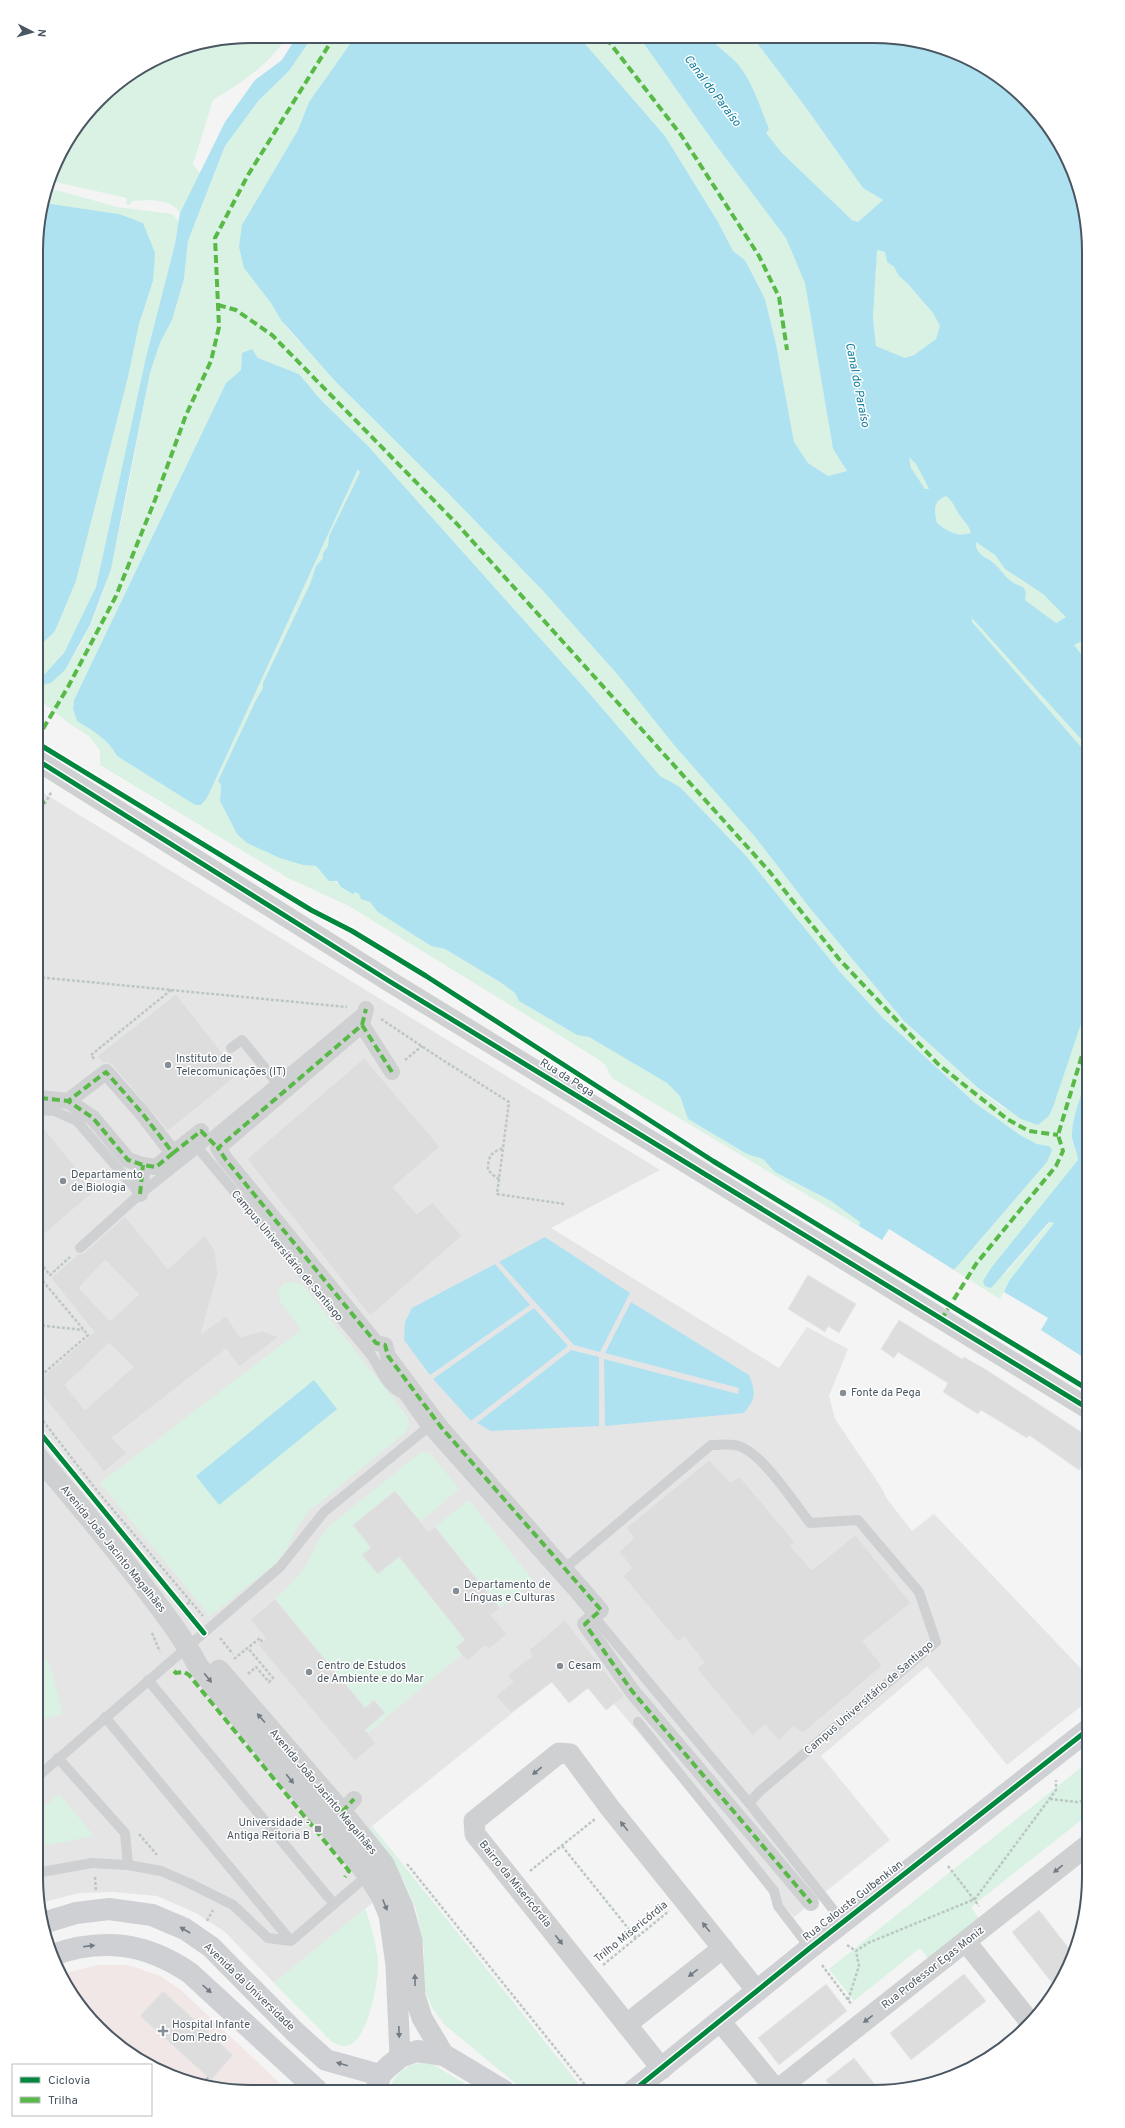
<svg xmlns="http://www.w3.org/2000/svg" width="1125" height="2128" font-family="Overpass,sans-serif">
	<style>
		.education { fill: #e6e5e6 }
		.medical { fill: #f1e7e6 }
		.green { fill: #d9f2e3 }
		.water { fill: #aee2f0; fill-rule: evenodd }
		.building { fill: #ddddde; stroke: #e5e6e7; fill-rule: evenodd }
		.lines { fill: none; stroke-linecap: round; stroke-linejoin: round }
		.path { stroke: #bcc7c4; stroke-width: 2.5; stroke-dasharray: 3 2; stroke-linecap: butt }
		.service { stroke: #ced0d2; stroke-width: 10 }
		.pedestrian { stroke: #ced0d2; stroke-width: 16 }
		.minor { stroke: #ced0d2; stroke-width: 21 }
		.secondary { stroke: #ced0d4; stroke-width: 22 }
		.quiet { stroke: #58b947; stroke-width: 4; stroke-dasharray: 8 4; stroke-linecap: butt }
		.cycleway-casing { stroke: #fff; stroke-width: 8 }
		.cycleway { stroke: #00873e; stroke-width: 5 }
		.oneway { fill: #727b83 }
		.oneway2 { fill: #727b84 }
		.poi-dot { fill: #868d94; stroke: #fff; stroke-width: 1.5 }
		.labels { text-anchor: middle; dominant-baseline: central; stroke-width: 3; stroke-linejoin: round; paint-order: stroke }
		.poi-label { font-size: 11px; fill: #4a5661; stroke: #fff; text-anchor: start }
		.street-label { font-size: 11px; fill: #4a5661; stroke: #fff }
		.water-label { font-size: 12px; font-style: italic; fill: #0c7c9b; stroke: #fff }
		.rim { fill: none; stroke: #4a5661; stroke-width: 2 }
	</style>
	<rect width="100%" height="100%" fill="#f4f4f4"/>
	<path class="education" d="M37 789 660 1170 551 1228 779 1368 807 1327 848 1349 829 1396 835 1419 881 1487 887 1499 912 1531 934 1514 1089 1677V1700L1007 1765 927 1666 821 1756 890 1840 794 1917 614 1704 606 1710 588 1688 569 1703 551 1682 372 1826 584 2091H525L444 2024 432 2007 424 1988V1948L416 1909 403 1878 274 1983 225 1932 196 1913 157 1896 113 1892 79 1893 40 1903 36 1877Z"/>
	<path class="medical" d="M98 1965H128L160 1976 181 1990 287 2090H223L156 2070 109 2039 72 1997 61 1974Z"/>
	<path class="green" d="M251 36H288C266 67 244 81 213 100L193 164 200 174 180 213C170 198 149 200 132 201L130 205 126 204 127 198 51 181 58 156 109 89 169 52Z
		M313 36 355 37 309 102 298 130 275 170 271 303 287 328 334 380 450 495 544 592 618 675 756 838 809 907 904 1021 977 1088 1002 1107 1038 1125 1049 1116 1089 1000V1072L1073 1124 1072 1143 1078 1154V1160L1003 1276 1050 1222 1054 1223 1009 1281 1000 1299 954 1270 1047 1162 1049 1146 1037 1144 1020 1135 975 1103 882 1017 840 972 795 918 680 787 660 777 590 694 368 446 321 400 299 374 258 358 252 349 242 353 241 370 226 383 74 700 73 709 77 721C93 731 108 739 117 756L195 805H201L207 798 358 469 360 472 356 481 329 536 328 546 323 553V558L316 566 310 584 263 683V688L256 700 219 781 221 785 220 801 237 834 303 865 316 866C324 879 346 887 360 894L361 899 370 902 430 946 445 949 500 982 515 993 519 1001 577 1035 589 1037 667 1083 680 1096 688 1119 747 1154 763 1159 775 1172 831 1201 860 1222 859 1226 612 1078 606 1066 598 1059 349 906 288 878 100 765V751L89 736 70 724 37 698V649L55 631 76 581 128 377 139 324 153 281 119 214 44 203 48 189 60 191 117 207 172 214 179 221 175 244 146 357 96 587 64 653 41 678 51 683C100 638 116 547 129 483 136 447 143 410 150 373L160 343 172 320 184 279 188 241 225 146 259 100 289 71Z
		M580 38H640L715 144 786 238 805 282 833 449 847 471 828 476 808 463 794 442 776 344 765 299 745 260 733 251 718 222 665 136Z
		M711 39H754L804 105 863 188 883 200 858 222 852 220 782 153 766 133 769 129 755 95 736 62Z
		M877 250 885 252 887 262 894 267 899 276 908 284 933 313 940 326 936 339 914 355 905 358 876 346 873 317Z
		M909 456 916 464 929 489 925 490 911 468Z
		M946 495 954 503 960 516 972 533C956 537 949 532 937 523 934 510 933 502 946 495Z
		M976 542 995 555 1005 569 1043 594 1067 617 1056 623 1025 600 1026 592 1023 587C1006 581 1006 575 995 564 986 556 976 556 976 542Z
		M972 617 1089 748V756L972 623Z
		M1086 639 1089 642V664L1074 645Z
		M293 1282 302 1284 407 1416 409 1424 406 1432 308 1512 297 1528 287 1549 274 1565 210 1616 100 1483 301 1330 280 1301 278 1291 284 1283Z
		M421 1452 430 1453 459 1489 420 1522 394 1491 353 1525 371 1548 362 1555 378 1574 399 1557 465 1640 456 1647 462 1654 368 1733 365 1730 385 1713 374 1700 365 1708 275 1599C287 1588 299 1577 308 1562 315 1548 318 1539 328 1527Z
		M469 1500 533 1580 500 1608 435 1527Z
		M48 1659 63 1714 36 1721V1662Z
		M1089 1761V1814L971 1907 980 1920 929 1960 920 1948 854 2001 829 1969Z
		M59 1794 94 1836 36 1847V1814Z
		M372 1826 584 2091H525L444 2024 432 2007 424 1988V1948L416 1909 403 1878 370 1828Z
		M365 1908C371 1925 376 1943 378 1961 379 1980 368 2048 343 2046 339 2046 335 2043 331 2041L274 1983Z
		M421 2063 432 2064 477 2091H389C394 2074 404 2065 421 2063Z"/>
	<path class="water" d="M297 36H313L289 71 259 100 225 146 188 241 184 279 172 320 160 343 150 373 111 569 90 625 65 670 51 683 41 685V678L64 653 96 587 146 357 175 244 180 213 225 122 255 80 282 60Z
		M355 37 580 38 665 136 718 222 733 251 745 260 765 299 776 344 794 442 808 463 828 476 847 471 833 449 805 283 786 238 715 144 640 38 711 39C718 47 728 54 736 62 752 80 760 107 769 129L766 133 782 153 852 220 858 222 883 200 863 188 804 105 754 39 916 40 969 58 1016 89 1053 132 1078 182 1089 251V641L1086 639 1074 645 1089 664V748L972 618V622L1089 756V1000L1053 1107 1049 1116 1038 1125 1021 1119 978 1088 904 1021 809 907 756 838 675 746 618 675 544 592 450 495 334 380 281 320 271 303 244 268 239 247 242 225 298 130 309 102ZM877 250 885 252 887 262 894 267 899 276 908 284 933 313 940 326 936 339 914 355 905 358 876 346 873 317ZM909 457 916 464 929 489H925L911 468ZM946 496C955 503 954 508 961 517 965 523 969 526 971 533 956 537 949 532 937 523 934 510 933 501 946 496ZM976 542 995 555 1005 569 1043 594 1066 617 1056 623 1025 600 1026 592 1023 587C1006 581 1006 575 995 564 987 557 975 555 976 542Z
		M44 203 119 214 143 223 155 253 153 281 139 324 128 377 76 581 55 631 37 649 38 223Z
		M252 349 258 358 299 374 321 400 368 446 590 694 660 776 680 787 746 856 840 972 882 1017 975 1103 1020 1135 1037 1144 1049 1146 1052 1150 1047 1162 954 1270 889 1229 882 1240 859 1226 860 1222 831 1201 775 1172 763 1159 747 1154 688 1119 680 1096 667 1083 589 1037 577 1035 519 1001 515 993 500 982 445 949 431 946 378 912 370 902 361 899 359 894 355 892 353 894 341 887 337 881H329L316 866 303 865 280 858 247 843 237 834 220 801 221 785 218 781 256 700 263 688V683L310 584 316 566 323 558V553L328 546 329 536 356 481 360 472 358 469 207 798 201 805H195L117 756C108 739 93 731 77 721L73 709 74 700 226 383 241 370 242 353Z
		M1089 1072V1174L1081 1184 1087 1186 1089 1184V1361L1041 1330 1048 1318 1004 1292 1009 1281 1054 1223 1049 1222 991 1288 985 1286 983 1281 991 1268 1078 1160C1078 1150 1071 1144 1072 1133 1073 1113 1083 1091 1089 1072Z
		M545 1237 630 1293 600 1352 574 1345 499 1262Z
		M495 1264 530 1305 430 1375 404 1340 405 1322 412 1308Z
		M631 1302 749 1375C756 1392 756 1399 744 1413L605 1426 604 1359 738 1394 739 1388 605 1353Z
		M534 1308 568 1346 471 1421 433 1379Z
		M571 1350 599 1357V1426L491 1431 477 1423Z
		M314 1380 337 1409 219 1505 196 1476Z"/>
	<path class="building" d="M176 994 239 1074 168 1131 113 1066 109 1063H103L97 1056Z
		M364 1058 440 1147 393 1187 417 1214 432 1202 462 1236 370 1316 247 1159Z
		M37 1120 95 1191 37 1240V1193L45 1186 37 1175Z
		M125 1216 168 1269 205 1235 215 1251 218 1274 201 1334 226 1316 240 1337 262 1331 279 1337 239 1367 226 1349 112 1438 127 1453 104 1472 37 1388V1382L94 1332 51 1278 78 1254 84 1253ZM105 1260 139 1294 110 1321 79 1288ZM109 1343 133 1367 85 1410 65 1385Z
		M808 1275 856 1304 839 1333 828 1326 825 1332 788 1309Z
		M899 1320 962 1359 964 1357 988 1371 1089 1437V1469L1083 1465 1079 1470 1029 1435 1027 1438 981 1410 978 1414 943 1392 948 1383 898 1352 894 1358 881 1349Z
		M709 1460 730 1482 740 1477 795 1542 790 1546 812 1570 855 1535 911 1603 863 1641 882 1666 803 1733 793 1726 779 1741 765 1725 753 1736 697 1669 704 1662 684 1637 678 1642 623 1576 632 1568 619 1552 634 1538 626 1528Z
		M395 1491 429 1532 435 1527 500 1608 491 1615 507 1634 489 1649 485 1646 467 1661 456 1647 465 1640 399 1557 378 1574 362 1555 371 1548 353 1525Z
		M275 1599 365 1708 374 1700 385 1713 365 1730 376 1743 355 1761 258 1645 266 1638 250 1620Z
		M565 1620 624 1696 606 1710 588 1688 569 1703 552 1682 511 1713 496 1696 513 1682 507 1675 532 1656 529 1650Z
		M1039 1910 1074 1955 1056 1988 1012 1932Z
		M964 1974 986 2001 911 2060 890 2033Z
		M826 1984 847 2011 779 2065 758 2038Z
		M163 1991 233 2055 211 2080 140 2016Z
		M854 2058 880 2091 835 2092 826 2080Z"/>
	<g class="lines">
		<path class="path" d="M37 817 52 791
			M37 977 347 1007
			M381 1019 441 1059 509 1102 499 1179 493 1175 488 1170C488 1156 491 1152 504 1148
			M94 1059 91 1055 171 990
			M405 1060 422 1046
			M499 1179 497 1194 564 1204
			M37 1259 50 1275 70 1257
			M37 1325 83 1330
			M37 1379 88 1335 37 1274
			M37 1413 98 1492 203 1616
			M183 1607 191 1601
			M152 1633 160 1652
			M220 1638 233 1654
			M234 1659 260 1638 262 1642
			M248 1674 256 1667 269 1682 273 1678 248 1648
			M1050 1799 1077 1802 1089 1800
			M139 1834 157 1855
			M562 1846 636 1938
			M407 1864 590 2091
			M948 1866 979 1906
			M530 1871 595 1819
			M95 1877 96 1892
			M207 1921 213 1910
			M847 1945 856 1951 868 1943 975 1899 1056 1790V1780
			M603 1965 669 1911
			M822 1965 852 2005
			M848 2000 859 1966 856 1951
			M204 2084 208 2077"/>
		<path class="service" d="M231 1048 242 1040 277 1083
			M37 1110 54 1111 77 1121 140 1194
			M198 1148 371 1355C381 1369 385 1387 403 1394
			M80 1248 140 1194 198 1148 366 1009
			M377 1364 386 1366 400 1385 403 1394 427 1428 576 1595 749 1803 843 1922
			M558 1574 711 1445C721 1445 730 1443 739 1446 762 1453 795 1504 810 1523L858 1520 919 1592 936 1642 760 1791 749 1803
			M148 1680 334 1904
			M105 1717 291 1941
			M638 1722 774 1891 778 1906 810 1948
			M58 1758 125 1833 128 1865
			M36 1778 280 1567 324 1512 427 1428
			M36 1873 92 1863 128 1865 161 1871 189 1883 233 1905 268 1938 291 1941 368 1875"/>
		<path class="pedestrian" d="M362 1025 366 1009
			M392 1072 362 1025 218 1148 226 1160 376 1343 385 1345 388 1356 441 1427 601 1610 585 1624 632 1691 811 1903
			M40 1098 68 1101
			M173 1153 156 1167 143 1165 128 1160 93 1118 68 1101 106 1072 142 1113 173 1153 201 1131
			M140 1194 143 1165
			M342 1812 354 1799"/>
		<path class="minor" d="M37 760 389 981 1089 1409
			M36 1455C72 1496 106 1538 139 1580 160 1608 182 1635 198 1666L368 1875 381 1896 389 1915 396 1965 400 2057
			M219 1670 342 1812 384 1864 403 1907 412 1941 415 1996 422 2018 444 2055
			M966 1942 1030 2022
			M720 2021 778 2092
			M627 2024 723 1948
			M662 2069 475 1834 474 1821 559 1753 570 1754 610 1808 757 1991
			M777 2090 1089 1844"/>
		<path class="secondary" d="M43 1923 76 1913 109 1909 152 1915 185 1929 211 1947 295 2032 326 2060 380 2075
			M52 1955C103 1937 146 1943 190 1973L317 2090
			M376 2091 380 2075 388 2067 400 2057 417 2051 444 2055 504 2091
			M633 2091 810 1948 1089 1729"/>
		<path class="quiet" d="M606 38 681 135 759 256 779 297 787 350
			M218 305 236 310 272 335 457 524 769 871 839 959 938 1064 1007 1119 1029 1131 1058 1135
			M37 739 68 687 116 596 155 500 186 415 211 361 219 327 215 238 248 175 334 37
			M37 804 45 802
			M362 1025 366 1009
			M392 1072 362 1025 218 1148 226 1160 376 1343 385 1345 388 1356 441 1427 601 1610 585 1624 632 1691 811 1903
			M40 1098 68 1101
			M173 1153 156 1167 143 1165 128 1160 93 1118 68 1101 106 1072 142 1113 173 1153 201 1131 218 1148
			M140 1194 143 1165
			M941 1320 976 1264 1056 1166 1063 1151 1058 1135 1089 1032
			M174 1671 176 1673 184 1672 189 1675 349 1871 345 1877
			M342 1812 354 1799"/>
		<defs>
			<path id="cycleway" d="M37 743 311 910 352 931 426 976 713 1161 1089 1390
				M37 760 389 981 1089 1409
				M36 1428 204 1633
				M633 2091 810 1948 1089 1729"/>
		</defs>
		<use href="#cycleway" class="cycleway-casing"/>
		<use href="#cycleway" class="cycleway"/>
	</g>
	<defs><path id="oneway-solid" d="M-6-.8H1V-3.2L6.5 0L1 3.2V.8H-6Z"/></defs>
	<g class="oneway">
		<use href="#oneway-solid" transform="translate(208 1678) rotate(51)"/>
		<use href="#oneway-solid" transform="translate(261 1718) rotate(-131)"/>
		<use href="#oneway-solid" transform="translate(537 1771) rotate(141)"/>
		<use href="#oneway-solid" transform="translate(290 1779) rotate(51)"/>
		<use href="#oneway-solid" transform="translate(624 1826) rotate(-129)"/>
		<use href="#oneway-solid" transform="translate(1058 1869) rotate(141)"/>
		<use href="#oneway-solid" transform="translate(385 1905) rotate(68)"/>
		<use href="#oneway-solid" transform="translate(706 1927) rotate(-129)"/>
		<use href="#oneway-solid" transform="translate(559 1940) rotate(52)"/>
		<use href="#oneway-solid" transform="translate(693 1973) rotate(142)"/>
		<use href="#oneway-solid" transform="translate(415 1980) rotate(-91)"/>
		<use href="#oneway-solid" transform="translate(868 2019) rotate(142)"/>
		<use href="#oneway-solid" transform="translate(399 2032) rotate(88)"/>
	</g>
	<g class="oneway2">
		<use href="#oneway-solid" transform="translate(185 1930) rotate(-150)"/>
		<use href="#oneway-solid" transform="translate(89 1946) rotate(-7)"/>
		<use href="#oneway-solid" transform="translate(207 1989) rotate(42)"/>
		<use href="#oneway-solid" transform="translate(342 2064) rotate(-164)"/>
	</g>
	<g class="poi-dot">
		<circle cx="168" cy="1065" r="4"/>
		<circle cx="63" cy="1181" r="4"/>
		<circle cx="843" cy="1393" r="4"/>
		<circle cx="456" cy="1591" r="4"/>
		<circle cx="560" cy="1666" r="4"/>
		<circle cx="309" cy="1672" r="4"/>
		<rect x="314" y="1825" width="8" height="8" rx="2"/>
		<path d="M161 2025h4v4h4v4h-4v4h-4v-4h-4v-4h4z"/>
	</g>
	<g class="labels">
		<g class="poi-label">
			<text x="176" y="1059">Instituto de<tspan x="176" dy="13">Telecomunicações (IT)</tspan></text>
			<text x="71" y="1175">Departamento<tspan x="71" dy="13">de Biologia</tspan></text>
			<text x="851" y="1393">Fonte da Pega</text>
			<text x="464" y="1585">Departamento de<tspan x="464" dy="13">Línguas e Culturas</tspan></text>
			<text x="317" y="1666">Centro de Estudos<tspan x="317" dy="13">de Ambiente e do Mar</tspan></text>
			<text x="568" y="1666">Cesam</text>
			<text x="310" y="1823" text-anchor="end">Universidade -<tspan x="310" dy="13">Antiga Reitoria B</tspan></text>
			<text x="172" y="2025">Hospital Infante<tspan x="172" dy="13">Dom Pedro</tspan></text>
		</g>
		<g class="street-label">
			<text transform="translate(567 1078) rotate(32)">Rua da Pega</text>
			<text transform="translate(287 1256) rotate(50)">Campus Universitário de Santiago</text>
			<text transform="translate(113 1549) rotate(51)">Avenida João Jacinto Magalhães</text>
			<text transform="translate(869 1698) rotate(-41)">Campus Universitário de Santiago</text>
			<text transform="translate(323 1792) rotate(50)">Avenida João Jacinto Magalhães</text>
			<text transform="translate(515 1884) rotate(51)">Bairro da Misericórdia</text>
			<text transform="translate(853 1901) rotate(-38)">Rua Calouste Gulbenkian</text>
			<text transform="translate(631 1932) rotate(-39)">Trilho Misericórdia</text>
			<text transform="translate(933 1968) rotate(-38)">Rua Professor Egas Moniz</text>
			<text transform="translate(249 1987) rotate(44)">Avenida da Universidade</text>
		</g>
		<g class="water-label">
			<text transform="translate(712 91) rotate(53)">Canal do Paraíso</text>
			<text transform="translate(857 385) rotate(79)">Canal do Paraíso</text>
		</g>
	</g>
	<path d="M0 0H1125V2128H0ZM251 43H874A208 208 0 0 1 1082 251V1877A208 208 0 0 1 874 2085H251A208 208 0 0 1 43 1877V251A208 208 0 0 1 251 43Z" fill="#fff" fill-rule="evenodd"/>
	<path class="rim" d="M251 43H874A208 208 0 0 1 1082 251V1877A208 208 0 0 1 874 2085H251A208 208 0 0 1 43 1877V251A208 208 0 0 1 251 43Z"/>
	<rect x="12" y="2064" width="140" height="52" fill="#ffffff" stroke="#b7bbc0"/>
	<rect x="20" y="2077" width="20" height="6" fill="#00873e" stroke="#b7bbc0"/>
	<text x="48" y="2084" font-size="12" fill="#4a5661">Ciclovia</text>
	<rect x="20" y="2097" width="20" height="6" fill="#58b947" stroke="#b7bbc0"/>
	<text x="48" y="2104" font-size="12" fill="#4a5661">Trilha</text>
	<g transform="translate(32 32) rotate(96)" stroke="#ffffff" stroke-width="3" paint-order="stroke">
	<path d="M0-3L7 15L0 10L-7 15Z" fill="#4a5661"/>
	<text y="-6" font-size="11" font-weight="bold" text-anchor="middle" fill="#4a5661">N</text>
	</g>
</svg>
